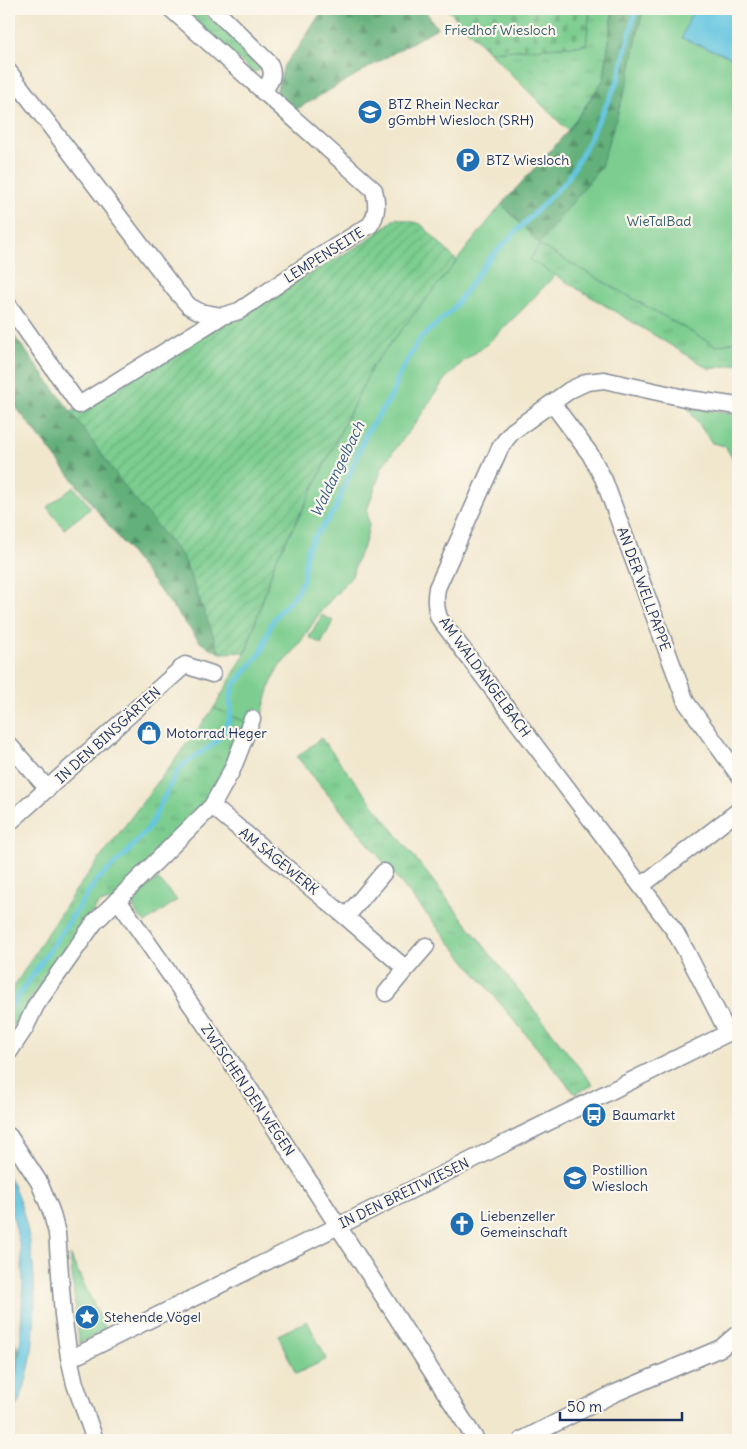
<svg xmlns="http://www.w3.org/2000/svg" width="747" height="1449" font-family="Delius,sans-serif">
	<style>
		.grass { fill: url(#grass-tufts); stroke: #4b7e76 }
		.forest { fill: url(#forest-firs); stroke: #40706c }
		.cemetery { fill: url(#cemetery-stones); stroke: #4b7e76 }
		.park { fill: #7bcd8f; stroke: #4b7e76 }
		.garden { fill: url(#garden-furrows); stroke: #4b7e76 }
		.water { fill: #63c6e0; stroke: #3f7a9f }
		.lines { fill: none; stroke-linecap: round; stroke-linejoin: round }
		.stream { stroke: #63c6e0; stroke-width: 5 }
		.minor-casing { stroke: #868b96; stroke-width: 19 }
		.minor { stroke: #fff; stroke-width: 16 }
		.labels { text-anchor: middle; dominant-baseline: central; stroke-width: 4.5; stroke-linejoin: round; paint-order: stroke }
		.park-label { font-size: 14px; fill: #385e6d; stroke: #fbf7ec }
		.poi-label { font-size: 14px; fill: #1b2f5e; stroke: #fbf7ec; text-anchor: start }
		.street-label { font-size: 14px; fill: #1b2f5e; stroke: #fbf7ec }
		.water-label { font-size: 15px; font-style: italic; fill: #315c85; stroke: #fbf7ec }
	</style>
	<defs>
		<pattern id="grass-tufts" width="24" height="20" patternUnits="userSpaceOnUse" patternTransform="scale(1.25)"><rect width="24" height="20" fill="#7bcd8f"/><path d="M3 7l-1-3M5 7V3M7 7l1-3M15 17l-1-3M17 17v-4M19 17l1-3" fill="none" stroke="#6ab07e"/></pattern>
		<pattern id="forest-firs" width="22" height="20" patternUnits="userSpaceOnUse" patternTransform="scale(1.25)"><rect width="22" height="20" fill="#64b07a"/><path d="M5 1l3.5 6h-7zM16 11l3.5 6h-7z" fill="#529067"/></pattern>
		<pattern id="cemetery-stones" width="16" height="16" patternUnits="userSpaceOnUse" patternTransform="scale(1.25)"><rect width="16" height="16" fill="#7bcd8f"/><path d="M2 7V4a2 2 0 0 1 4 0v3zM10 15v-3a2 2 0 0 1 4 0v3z" fill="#6ab07e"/></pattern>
		<pattern id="garden-furrows" width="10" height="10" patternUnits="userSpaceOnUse" patternTransform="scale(1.25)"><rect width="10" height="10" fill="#7bcd8f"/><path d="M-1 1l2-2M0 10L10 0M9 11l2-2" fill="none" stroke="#6ab07e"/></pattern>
	</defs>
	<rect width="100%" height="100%" fill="#fbf7ec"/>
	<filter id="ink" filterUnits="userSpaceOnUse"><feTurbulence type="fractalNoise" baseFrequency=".02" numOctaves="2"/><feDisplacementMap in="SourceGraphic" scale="10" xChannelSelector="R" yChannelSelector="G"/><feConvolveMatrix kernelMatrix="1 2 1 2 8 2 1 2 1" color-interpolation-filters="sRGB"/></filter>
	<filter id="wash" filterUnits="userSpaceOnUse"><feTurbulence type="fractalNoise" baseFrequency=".0096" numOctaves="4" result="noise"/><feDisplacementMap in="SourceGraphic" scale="20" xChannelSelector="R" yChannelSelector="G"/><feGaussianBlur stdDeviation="1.12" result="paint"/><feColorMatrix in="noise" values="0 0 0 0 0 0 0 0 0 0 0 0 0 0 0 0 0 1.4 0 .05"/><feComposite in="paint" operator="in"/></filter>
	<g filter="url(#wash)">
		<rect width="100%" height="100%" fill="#f1e7cd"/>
		<path class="grass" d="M182 9H200L257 61 261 70 253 72Z
			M590 9H613L604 79 568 131 489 52 585 45Z
			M539 245 716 346 738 341V364L710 369 530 260Z
			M214 708 251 723 212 806 118 900 99 903 45 977 9 1033V995L48 932 73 894Z
			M321 738 593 1085 575 1094 297 757Z"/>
		<path class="forest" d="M323 9H424L437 28 290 113 274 100 284 65 301 44Z
			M613 9H643L628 81 601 167 539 245 502 204 568 131 604 79Z
			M9 329 108 461 130 492 184 559 220 653 201 643 9 398Z
			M9 1321 15 1343 20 1351 15 1377 9 1393Z"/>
		<path class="cemetery" d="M447 9H590L586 45 489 52Z"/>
		<path class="park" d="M643 9H738V341L716 346 539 245 530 260 555 275 521 311 486 345 464 361 445 379 417 421 383 465 367 510 369 525 365 543 356 562 352 576 321 611 295 650 278 668 270 686 262 714 255 726 214 708 246 652 275 561 304 507 373 365 502 204 539 244 601 167 628 81Z
			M687 407 738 415V458L734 461 725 446 712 443Z
			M74 487 91 508 64 529 47 507Z
			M322 615 333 621 321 644 309 637Z
			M158 879 177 900 145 923C142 919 137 915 135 910 129 896 149 886 158 879Z
			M70 1255 106 1330 79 1343Z
			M307 1321 327 1359 296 1374 278 1335Z"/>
		<path class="garden" d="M396 218 421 224 457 261 373 365 304 507 275 561 246 652 220 653 184 559 129 492 71 412 365 242Z"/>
		<path class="water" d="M693 9H738V60L682 38Z
			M9 1177C38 1229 42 1331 24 1388 20 1400 14 1412 9 1424V1393L15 1377 20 1351 23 1284 21 1251 14 1220 9 1208Z"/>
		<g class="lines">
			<path class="stream" d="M9 1010 97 880 125 855 150 826 175 775 184 764 211 746 220 737 228 723 231 711 230 698 234 685 261 653 271 624 278 613 296 594 303 580 307 550 314 537 334 512 366 434 392 395 399 375 409 357 420 339 452 310 488 260 567 180 582 154 618 81 636 9"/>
		</g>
	</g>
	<g filter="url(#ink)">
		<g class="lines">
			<defs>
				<path id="minor" d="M214 9 269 63C275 75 271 81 263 92
					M9 72 175 290 189 306 200 312 222 316 239 311 314 260 370 225C378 214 377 203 374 190L171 9
					M9 306 79 405 222 316
					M552 403 590 454 604 480 686 702 738 774
					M9 745 48 789
					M212 806 346 917 406 969 386 993
					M9 823 185 665 212 674
					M641 886 738 811
					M118 900 247 1085 476 1440
					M346 917 384 872
					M406 969 426 946
					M728 1033 686 951 674 930 439 618C435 607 435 599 437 588L500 448 507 438 513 431 570 390 587 382 604 380 689 399 738 406
					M9 1052 25 1028 36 1005 94 923 212 806 232 770 252 719
					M9 1136 39 1182 51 1211 57 1233 63 1315 69 1357 75 1384 95 1440
					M69 1357 80 1354 738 1028
					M522 1440 613 1394 721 1348 736 1335"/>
			</defs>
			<use href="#minor" class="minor-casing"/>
			<use href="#minor" class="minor"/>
		</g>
	</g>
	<defs>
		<symbol id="school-disc" viewBox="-11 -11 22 22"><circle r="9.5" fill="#1f6fb2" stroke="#fbf7ec"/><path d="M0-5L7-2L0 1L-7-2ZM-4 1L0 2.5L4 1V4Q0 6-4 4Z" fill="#fff"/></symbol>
		<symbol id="parking-disc" viewBox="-11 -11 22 22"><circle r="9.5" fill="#1f6fb2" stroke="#fbf7ec"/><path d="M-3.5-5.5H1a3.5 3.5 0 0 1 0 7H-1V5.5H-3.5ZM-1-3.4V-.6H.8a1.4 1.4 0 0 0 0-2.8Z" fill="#fff"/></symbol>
		<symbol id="shop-disc" viewBox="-11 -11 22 22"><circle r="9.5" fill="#1f6fb2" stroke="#fbf7ec"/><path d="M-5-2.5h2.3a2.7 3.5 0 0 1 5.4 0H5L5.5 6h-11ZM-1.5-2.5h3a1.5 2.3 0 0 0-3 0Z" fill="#fff"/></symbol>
		<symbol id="bus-disc" viewBox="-11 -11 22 22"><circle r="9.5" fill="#1f6fb2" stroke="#fbf7ec"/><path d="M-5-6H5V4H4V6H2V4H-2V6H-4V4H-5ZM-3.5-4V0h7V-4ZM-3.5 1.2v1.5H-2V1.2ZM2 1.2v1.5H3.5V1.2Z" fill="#fff"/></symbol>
		<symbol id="church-disc" viewBox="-11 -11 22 22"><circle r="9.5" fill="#1f6fb2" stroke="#fbf7ec"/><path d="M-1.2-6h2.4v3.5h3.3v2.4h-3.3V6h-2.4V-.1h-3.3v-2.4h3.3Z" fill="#fff"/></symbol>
		<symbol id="sight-disc" viewBox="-11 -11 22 22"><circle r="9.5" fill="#1f6fb2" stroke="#fbf7ec"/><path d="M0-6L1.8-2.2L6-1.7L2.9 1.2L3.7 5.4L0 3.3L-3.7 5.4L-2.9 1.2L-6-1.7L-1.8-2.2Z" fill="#fff"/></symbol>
	</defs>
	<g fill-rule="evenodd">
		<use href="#school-disc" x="356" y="98" width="28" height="28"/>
		<use href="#parking-disc" x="454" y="146" width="28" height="28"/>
		<use href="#shop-disc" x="135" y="719" width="28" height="28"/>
		<use href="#bus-disc" x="580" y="1101" width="28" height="28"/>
		<use href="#school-disc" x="561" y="1164" width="28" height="28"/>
		<use href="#church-disc" x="448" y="1210" width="28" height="28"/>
		<use href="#sight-disc" x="73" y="1303" width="28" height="28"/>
	</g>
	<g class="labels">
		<g class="park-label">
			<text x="500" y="30">Friedhof Wiesloch</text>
			<text x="659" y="221">WieTalBad</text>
		</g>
		<g class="poi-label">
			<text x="388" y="104">BTZ Rhein Neckar<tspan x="388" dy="16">gGmbH Wiesloch (SRH)</tspan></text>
			<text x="486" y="160">BTZ Wiesloch</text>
			<text x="166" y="733">Motorrad Heger</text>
			<text x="612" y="1115">Baumarkt</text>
			<text x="592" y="1170">Postillion<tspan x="592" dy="16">Wiesloch</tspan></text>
			<text x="480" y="1216">Liebenzeller<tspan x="480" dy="16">Gemeinschaft</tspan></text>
			<text x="104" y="1317">Stehende Vögel</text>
		</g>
		<g class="street-label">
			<text transform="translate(324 255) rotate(-32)">LEMPENSEITE</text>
			<text transform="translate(644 589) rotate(70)">AN DER WELLPAPPE</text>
			<text transform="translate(485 677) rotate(54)">AM WALDANGELBACH</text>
			<text transform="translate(108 735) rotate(-42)">IN DEN BINSGÄRTEN</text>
			<text transform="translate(279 861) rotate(39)">AM SÄGEWERK</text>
			<text transform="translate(248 1090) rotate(56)">ZWISCHEN DEN WEGEN</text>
			<text transform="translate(404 1193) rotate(-26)">IN DEN BREITWIESEN</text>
		</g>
		<g class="water-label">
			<text transform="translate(337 469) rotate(-64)">Waldangelbach</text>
		</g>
	</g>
	<rect width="747" height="1449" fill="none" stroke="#fbf7ec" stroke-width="30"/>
	<path d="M560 1412v8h122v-8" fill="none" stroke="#1b2f5e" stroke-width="2.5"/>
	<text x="567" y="1412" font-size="15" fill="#1b2f5e" stroke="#fbf7ec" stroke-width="4" paint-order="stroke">50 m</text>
</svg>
